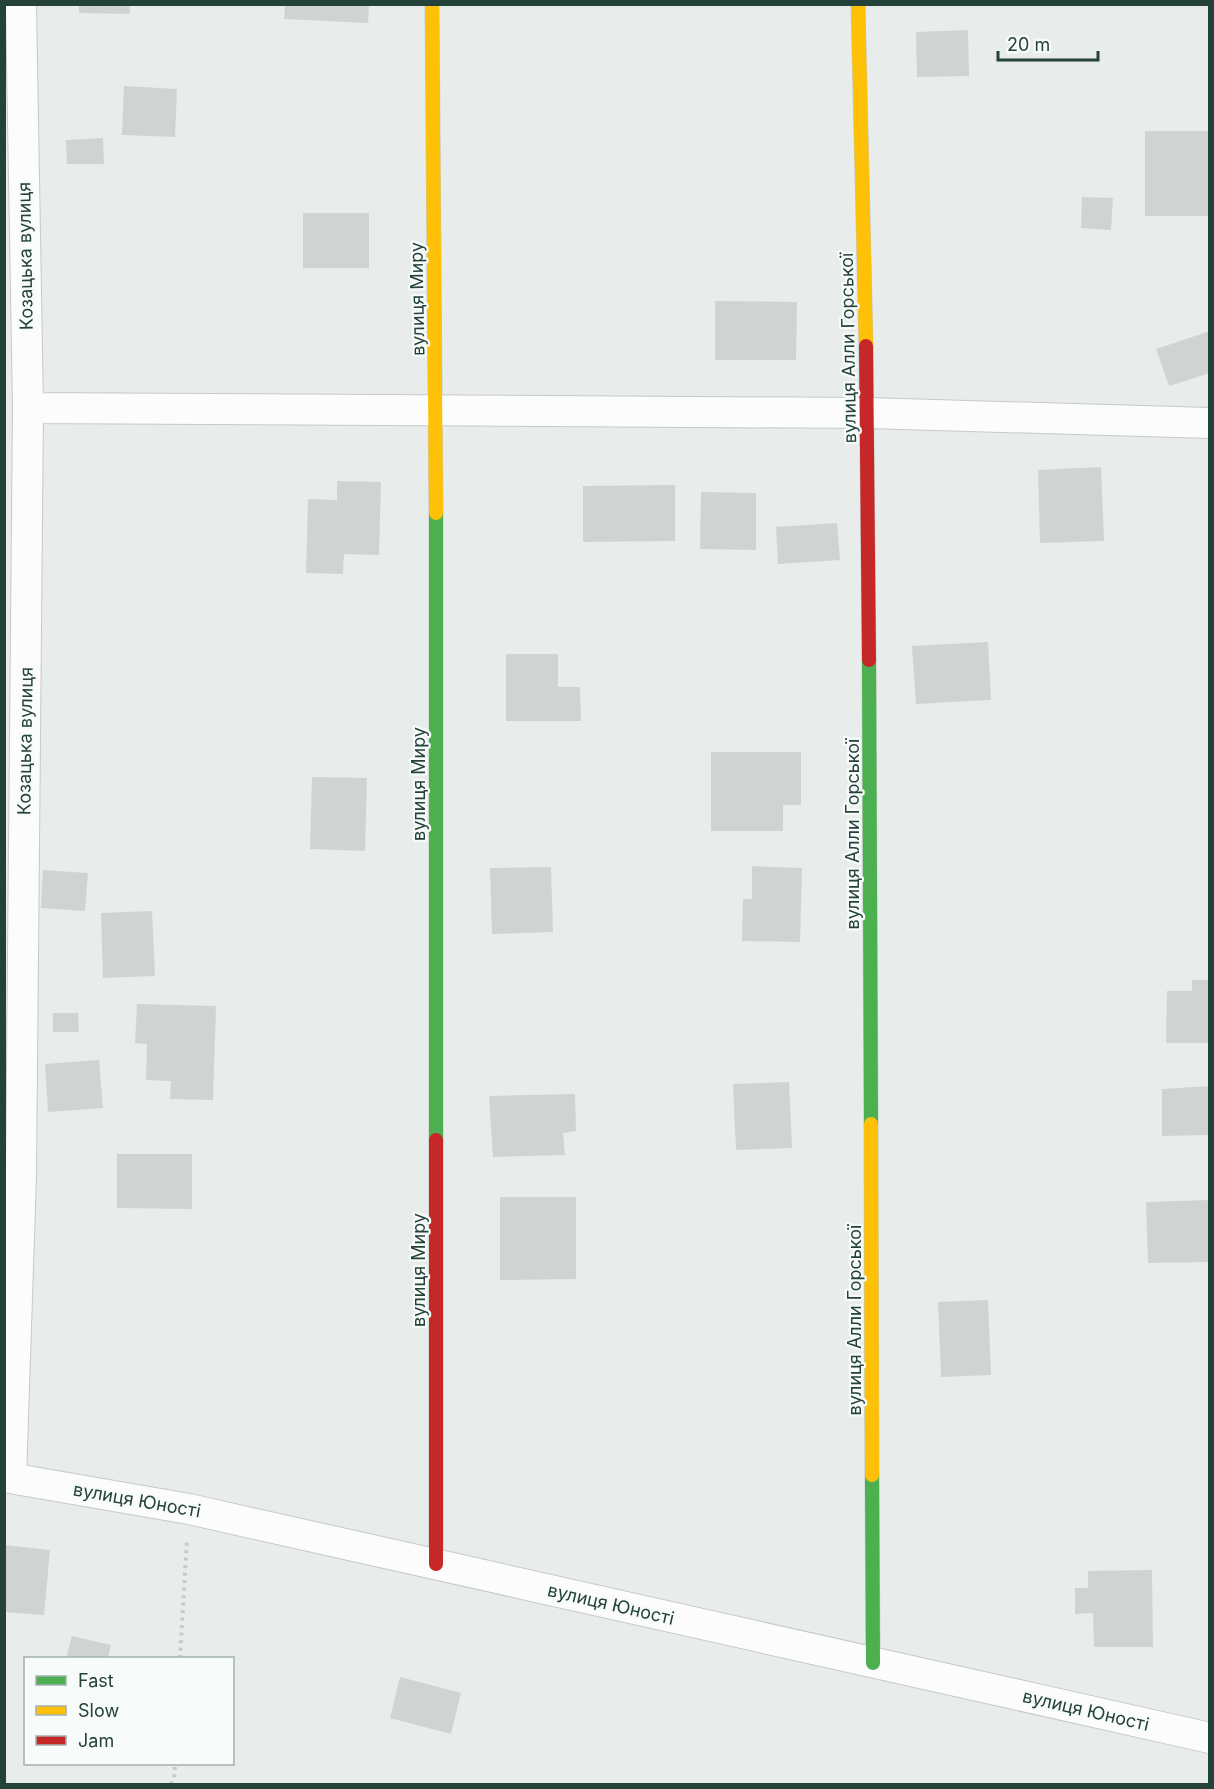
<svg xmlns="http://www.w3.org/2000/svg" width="1214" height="1789" font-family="Inter,sans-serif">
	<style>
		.building { fill: #cfd4d2 }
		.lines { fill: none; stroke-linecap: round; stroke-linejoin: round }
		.street-casing { stroke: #c5cac8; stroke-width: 32 }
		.fast-casing { stroke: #c3cbc8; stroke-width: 15 }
		.slow-casing { stroke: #c3cbc8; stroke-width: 15 }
		.jam-casing { stroke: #c3cbc8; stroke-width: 15 }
		.path { stroke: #c3ccca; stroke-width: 4; stroke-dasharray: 3 4.5; stroke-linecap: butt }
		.street { stroke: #fcfcfc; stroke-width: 30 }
		.fast { stroke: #4caf50; stroke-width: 14 }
		.slow { stroke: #ffc107; stroke-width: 14 }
		.jam { stroke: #c62828; stroke-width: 14 }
		.labels { text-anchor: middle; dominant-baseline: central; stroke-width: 4.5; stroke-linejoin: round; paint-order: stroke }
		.street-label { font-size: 18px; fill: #24423a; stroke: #f7fbf9 }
	</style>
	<rect width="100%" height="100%" fill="#e8edeb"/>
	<path class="building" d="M79 4H130V14L79 13Z
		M285 4H369L368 23 284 19Z
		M968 30 969 76 917 77 916 32Z
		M124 86 177 89 175 137 122 135Z
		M1145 131H1210V216H1145Z
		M103 138 104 164H67L66 140Z
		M1082 197 1113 198 1111 230 1081 228Z
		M303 213H369V268H303Z
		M715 301 797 302 796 360H715Z
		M1210 331V373L1169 386 1156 349Z
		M1101 467 1104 541 1040 543 1038 470Z
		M337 481 381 482 379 555 344 554 343 574 306 573 308 499 337 500Z
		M675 485V541L583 542V486Z
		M701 492 756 493V550L700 549Z
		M837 523 840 560 778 564 776 527Z
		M988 642 991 700 916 704 912 646Z
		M506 654H558V687H580L581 721H506Z
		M711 752H801V805H783V831H711Z
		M312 777 367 778 365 851 310 849Z
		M752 866 802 868 800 942 742 941 743 899H752Z
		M551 867 553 932 492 934 490 868Z
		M43 870 88 873 85 911 41 908Z
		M152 911 155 976 103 978 101 913Z
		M1192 980H1210V1043H1166L1167 991H1192Z
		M137 1004 216 1006 213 1100 170 1099 171 1081 146 1080 147 1044 135 1043Z
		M53 1013H78L79 1032H53Z
		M99 1060 103 1108 48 1112 45 1064Z
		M789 1082 792 1148 736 1150 733 1084Z
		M1210 1086V1135L1162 1136V1089Z
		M575 1094 576 1131 563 1133 565 1155 493 1157 489 1096Z
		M117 1154H192V1209L117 1208Z
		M500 1197H576V1279L500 1280Z
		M1210 1200V1262L1148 1263 1146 1202Z
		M988 1300 991 1375 941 1377 938 1302Z
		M4 1545 50 1550 44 1615 4 1612Z
		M1152 1570 1153 1647H1094L1093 1613 1075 1614V1588H1088V1571Z
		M72 1636 111 1645 108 1658H66Z
		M400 1677 461 1693 451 1734 390 1718Z"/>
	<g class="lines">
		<defs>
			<path id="street" d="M28 408 868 413 1210 423
				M4 1477 189 1509 1210 1738
				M11 1478 21 1176 28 408 21 4"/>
			<path id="fast" d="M436 513V1140
				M869 660 871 1124
				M872 1475 873 1663"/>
			<path id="slow" d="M432 4 436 513
				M858 4 866 346
				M871 1124 872 1475"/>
			<path id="jam" d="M866 346 869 660
				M436 1140V1564"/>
		</defs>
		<use href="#street" class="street-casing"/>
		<use href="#fast" class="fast-casing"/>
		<use href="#slow" class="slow-casing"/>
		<use href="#jam" class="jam-casing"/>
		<path class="path" d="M180 1658 187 1539
			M171 1784 174 1779 175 1764"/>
		<use href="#street" class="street"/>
		<use href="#fast" class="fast"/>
		<use href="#slow" class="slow"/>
		<use href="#jam" class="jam"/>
	</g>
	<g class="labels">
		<g class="street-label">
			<text transform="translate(25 256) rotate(-91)">Козацька вулиця</text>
			<text transform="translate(417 299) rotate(-91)">вулиця Миру</text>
			<text transform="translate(848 348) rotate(-91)">вулиця Алли Горської</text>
			<text transform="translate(25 741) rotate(-89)">Козацька вулиця</text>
			<text transform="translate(418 784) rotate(-90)">вулиця Миру</text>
			<text transform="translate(852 834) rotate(-90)">вулиця Алли Горської</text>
			<text transform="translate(418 1270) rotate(-90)">вулиця Миру</text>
			<text transform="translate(854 1320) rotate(-90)">вулиця Алли Горської</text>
			<text transform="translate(137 1500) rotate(10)">вулиця Юності</text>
			<text transform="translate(611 1604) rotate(13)">вулиця Юності</text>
			<text transform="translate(1086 1710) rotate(13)">вулиця Юності</text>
		</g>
	</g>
	<rect width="1214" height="1789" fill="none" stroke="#24423a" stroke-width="12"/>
	<rect x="24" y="1657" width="210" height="108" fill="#f7fbf9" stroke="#a3b1ad" stroke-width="1.5"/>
	<rect x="36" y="1676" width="30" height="9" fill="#4caf50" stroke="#a3b1ad" stroke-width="1.5"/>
	<text x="78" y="1687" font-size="18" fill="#24423a">Fast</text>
	<rect x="36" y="1706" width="30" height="9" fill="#ffc107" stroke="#a3b1ad" stroke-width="1.5"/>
	<text x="78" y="1717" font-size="18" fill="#24423a">Slow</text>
	<rect x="36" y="1736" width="30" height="9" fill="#c62828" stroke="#a3b1ad" stroke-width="1.5"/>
	<text x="78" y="1747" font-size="18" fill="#24423a">Jam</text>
	<path d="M998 51v9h100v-9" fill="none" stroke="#24423a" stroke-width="3"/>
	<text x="1007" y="51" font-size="18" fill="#24423a" stroke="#f7fbf9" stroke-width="4.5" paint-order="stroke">20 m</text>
</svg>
